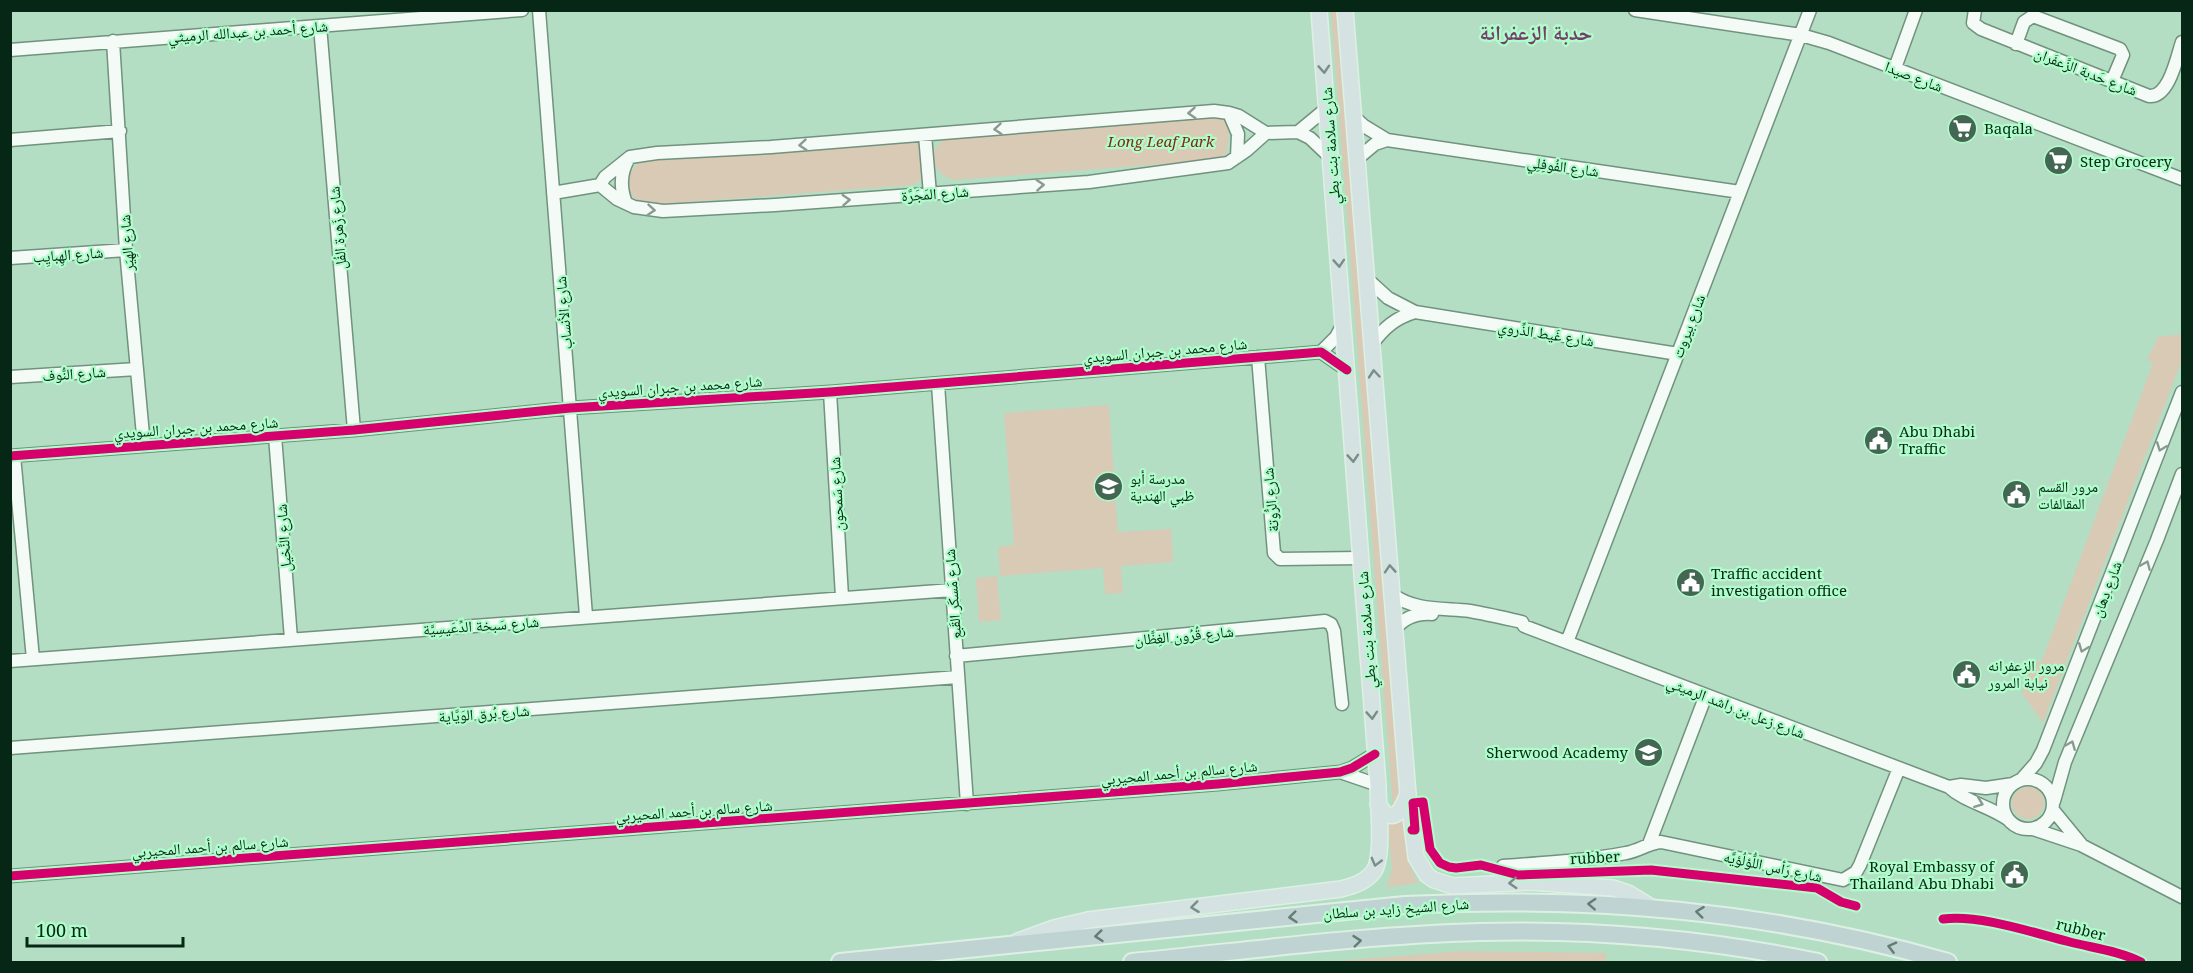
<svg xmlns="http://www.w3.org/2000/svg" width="2193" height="973" font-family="'Noto Serif','Noto Naskh Arabic',serif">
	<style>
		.green { fill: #d8cab5 }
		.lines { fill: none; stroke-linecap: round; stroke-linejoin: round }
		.minor-casing { stroke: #70927e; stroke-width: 15 }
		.major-casing { stroke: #ddf0e4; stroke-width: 18 }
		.highway-casing { stroke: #ddf0e4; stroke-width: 20 }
		.minor { stroke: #f4faf6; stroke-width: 12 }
		.major { stroke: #d4e3e1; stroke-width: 15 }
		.highway { stroke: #bfd3d2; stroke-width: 16 }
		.cycleway-casing { stroke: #affdcb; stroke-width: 13 }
		.cycleway { stroke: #d6006c; stroke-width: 9 }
		.oneway { stroke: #788e86 }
		.oneway2 { stroke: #899b91 }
		.oneway3 { stroke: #637d74 }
		.labels { text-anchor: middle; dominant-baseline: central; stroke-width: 4.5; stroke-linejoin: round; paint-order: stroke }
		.street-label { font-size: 15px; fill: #072716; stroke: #affdcb }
		.poi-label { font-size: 15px; fill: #072716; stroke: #affdcb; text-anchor: start }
		.park-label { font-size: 15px; font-style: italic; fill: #83280e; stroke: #affdcb }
		.district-label { font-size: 21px; font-weight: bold; fill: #763d6a; stroke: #affdcb }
	</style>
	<rect width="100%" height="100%" fill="#b4dec3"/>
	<path class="green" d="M1331 11H1339L1351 120 1401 799 1393 807Z
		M1214 113 1226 121 1229 136 1226 155 1218 160 955 180C941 177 938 171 932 159L935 149 948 134Z
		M908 138 920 146 923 161 921 180 912 185 649 205C635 202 632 196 626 184L629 173 643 159Z
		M2182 334V360L2043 723 2022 693 2030 660 2041 663 2153 363 2147 360 2158 337Z
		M1109 405 1118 532 1171 529 1173 562 1121 566 1123 593 1105 594 1103 568 1000 576 998 547 1014 545 1004 413Z
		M997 576 1001 620 979 622 976 578Z
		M2012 803a16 16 0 1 1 32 0a16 16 0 1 1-32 0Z
		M1404 819 1408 862 1418 883 1387 887 1392 869 1388 821 1397 822Z
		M1462 951 1607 953 1605 962H1324Z"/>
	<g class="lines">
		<defs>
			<path id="minor" d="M539 10 586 616
				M1635 10 1801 35 1829 43 2182 179
				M1975 10 1973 23 1981 29 2149 96C2169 98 2177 57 2182 42
				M320 26 354 430
				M113 41 126 250 144 446
				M2016 44 2024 22 2033 16 2120 49 2123 55 2112 81
				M10 50 522 10
				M1895 68 1916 10
				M1229 113 1238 134 1237 157
				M1353 116 1364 126 1387 140 1740 192
				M1298 132 1327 108
				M925 135 930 194
				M10 140 120 131
				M1357 159 1375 144 1387 140
				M600 185 617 199 634 207 663 211 775 205 1089 182 1228 163 1247 150 1266 133
				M553 193 600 185 605 177 630 157 657 153 771 147 1214 111 1229 113 1239 116 1266 133 1298 132 1310 138 1330 157
				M626 203C620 188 620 173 629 158
				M10 258 126 250
				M1366 278 1388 298 1415 312 1678 354
				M1372 344C1384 328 1395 318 1415 312
				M1321 352 1336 337 1343 324
				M1258 357 1274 553 1280 559 1361 558
				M10 377 137 369
				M938 384 967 804
				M830 392 842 597
				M275 436 291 639
				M10 456 354 430 570 408 830 392 1321 352 1347 370
				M14 456 33 659
				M1392 594C1414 611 1443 608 1470 611 1487 614 1504 618 1522 622L1524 626 1949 787C1965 802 1990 806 2009 820
				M1395 629C1405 617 1417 613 1432 614
				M1567 642 1810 10
				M956 656 1325 621 1331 624 1334 631 1342 704
				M10 661 952 590
				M10 748 958 677
				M1340 772 1378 785
				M2003 804a25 25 0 1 1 50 0a25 25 0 1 1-50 0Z
				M2021 780 2036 763 2043 750 2182 392
				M1949 787 1961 785 1986 788 2013 784
				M2054 801 2065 762 2157 540 2182 474
				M2053 810 2081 844
				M2033 829 2081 845 2182 897
				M1649 844 1706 695
				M1503 866C1544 863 1585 861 1626 853 1639 851 1648 843 1661 842L1843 880 1856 872 1860 865 1899 768
				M10 876 1218 784 1340 772 1352 768 1375 754"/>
			<path id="major" d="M1345 10 1408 794 1416 857 1427 875 1434 880 1453 886 1530 882 1613 888 1628 893 1651 907
				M1378 804 1385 814C1399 820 1403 805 1408 794
				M1018 941 1054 928 1088 920 1341 889C1353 886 1366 882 1374 871 1384 855 1378 805 1378 785L1319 10"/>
			<path id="highway" d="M840 962 1405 905C1593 896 1766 910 1948 962
				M1132 962C1247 951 1364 935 1480 932 1593 929 1707 939 1818 962"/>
		</defs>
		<use href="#minor" class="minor-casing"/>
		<use href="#major" class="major-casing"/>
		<use href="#highway" class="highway-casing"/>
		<use href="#minor" class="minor"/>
		<use href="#major" class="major"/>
		<use href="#highway" class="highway"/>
		<defs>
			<path id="cycleway" d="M10 456 354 430 570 408 830 392 1321 352 1347 370
				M1412 830H1415L1413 803 1423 802 1430 849 1440 863 1449 867 1456 868 1481 865 1518 875 1651 870 1817 888 1841 902 1856 906
				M10 876 1218 784 1340 772 1352 768 1375 754
				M1943 919C1979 914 2034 933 2070 942 2093 948 2119 951 2141 962"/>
		</defs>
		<use href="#cycleway" class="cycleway-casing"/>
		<use href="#cycleway" class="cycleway"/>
	</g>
	<defs><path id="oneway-chevron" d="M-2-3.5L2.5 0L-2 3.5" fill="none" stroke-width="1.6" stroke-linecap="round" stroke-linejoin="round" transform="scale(1.5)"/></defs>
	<g class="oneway">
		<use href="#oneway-chevron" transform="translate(1324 69) rotate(86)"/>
		<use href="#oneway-chevron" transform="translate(1339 263) rotate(86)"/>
		<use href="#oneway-chevron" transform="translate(1374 374) rotate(-95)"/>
		<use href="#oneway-chevron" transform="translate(1353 458) rotate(86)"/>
		<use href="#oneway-chevron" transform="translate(1390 569) rotate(-94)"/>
		<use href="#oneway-chevron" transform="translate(1372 715) rotate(86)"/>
		<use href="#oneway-chevron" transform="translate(1376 862) rotate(105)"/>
		<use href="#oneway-chevron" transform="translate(1513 883) rotate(177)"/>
		<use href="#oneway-chevron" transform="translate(1195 907) rotate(173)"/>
	</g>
	<g class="oneway2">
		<use href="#oneway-chevron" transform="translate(1192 113) rotate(176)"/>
		<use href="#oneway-chevron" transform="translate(998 129) rotate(175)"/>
		<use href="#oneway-chevron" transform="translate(803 145) rotate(175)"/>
		<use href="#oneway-chevron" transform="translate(1040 185) rotate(-4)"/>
		<use href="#oneway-chevron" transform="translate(846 200) rotate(-4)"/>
		<use href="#oneway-chevron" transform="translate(651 210) rotate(5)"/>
		<use href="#oneway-chevron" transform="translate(2161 447) rotate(111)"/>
		<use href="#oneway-chevron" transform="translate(2146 565) rotate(-67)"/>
		<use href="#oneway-chevron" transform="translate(2083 648) rotate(111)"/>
		<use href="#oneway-chevron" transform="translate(2071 745) rotate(-68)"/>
		<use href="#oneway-chevron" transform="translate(1979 803) rotate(21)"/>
	</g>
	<g class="oneway3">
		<use href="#oneway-chevron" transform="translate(1592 904) rotate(-177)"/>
		<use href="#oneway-chevron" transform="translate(1700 912) rotate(-173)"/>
		<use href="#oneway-chevron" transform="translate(1293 917) rotate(174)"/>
		<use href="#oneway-chevron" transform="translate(1099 936) rotate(174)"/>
		<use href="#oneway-chevron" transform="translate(1357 941) rotate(-6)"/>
		<use href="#oneway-chevron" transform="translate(1892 947) rotate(-166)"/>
	</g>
	<defs>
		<symbol id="supermarket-disc" viewBox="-11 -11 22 22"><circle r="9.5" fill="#446753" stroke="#affdcb"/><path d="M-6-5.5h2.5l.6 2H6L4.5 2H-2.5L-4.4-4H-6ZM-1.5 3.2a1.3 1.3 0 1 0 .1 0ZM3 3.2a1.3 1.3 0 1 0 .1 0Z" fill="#fff"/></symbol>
		<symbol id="civic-disc" viewBox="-11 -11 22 22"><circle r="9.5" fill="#446753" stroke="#affdcb"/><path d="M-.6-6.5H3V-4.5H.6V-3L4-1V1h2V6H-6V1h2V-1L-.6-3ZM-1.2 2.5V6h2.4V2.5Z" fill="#fff"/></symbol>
		<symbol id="school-disc" viewBox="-11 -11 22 22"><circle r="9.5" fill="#446753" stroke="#affdcb"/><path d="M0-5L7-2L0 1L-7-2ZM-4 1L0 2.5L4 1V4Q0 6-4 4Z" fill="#fff"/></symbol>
	</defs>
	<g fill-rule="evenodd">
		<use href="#supermarket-disc" x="1946" y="112" width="33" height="33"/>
		<use href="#supermarket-disc" x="2042" y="144" width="33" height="33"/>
		<use href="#civic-disc" x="1862" y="424" width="33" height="33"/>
		<use href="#school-disc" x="1092" y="470" width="33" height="33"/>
		<use href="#civic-disc" x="2000" y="478" width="33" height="33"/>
		<use href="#civic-disc" x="1674" y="566" width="33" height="33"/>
		<use href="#civic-disc" x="1950" y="658" width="33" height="33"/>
		<use href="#school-disc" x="1632" y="736" width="33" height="33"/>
		<use href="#civic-disc" x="1998" y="858" width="33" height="33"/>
	</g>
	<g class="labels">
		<g class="street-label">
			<text transform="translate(248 31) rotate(-4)">شارع أحمد بن عبدالله الرميثي</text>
			<text transform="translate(2086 71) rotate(21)">شارع حَدبة الزَّعفَران</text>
			<text transform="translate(1914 76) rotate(21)">شارع صيدا</text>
			<text transform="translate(1330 146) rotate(-94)">شارع سلامة بنت بطي</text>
			<text transform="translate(1563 166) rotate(8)">شارع الفُوفِلِي</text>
			<text transform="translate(935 193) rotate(-4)">شارع المَجَرَّة</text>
			<text transform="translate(337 228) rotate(-95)">شارع زَهرة الفُل</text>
			<text transform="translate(126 243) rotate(-94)">شارع الهِيَر</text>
			<text transform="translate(68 254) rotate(-4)">شارع الهِبايِب</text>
			<text transform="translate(563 313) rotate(-95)">شارع الأنساب</text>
			<text transform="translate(1688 326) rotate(-69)">شارع بيروت</text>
			<text transform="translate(1546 333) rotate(9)">شارع غَيط الذِّروي</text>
			<text transform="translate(1165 350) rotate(-5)">شارع محمد بن جبران السويدي</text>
			<text transform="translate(74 373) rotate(-4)">شارع النُّوف</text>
			<text transform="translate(680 386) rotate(-4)">شارع محمد بن جبران السويدي</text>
			<text transform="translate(196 427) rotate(-4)">شارع محمد بن جبران السويدي</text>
			<text transform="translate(836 494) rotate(-93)">شارع سَمحون</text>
			<text transform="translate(1270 500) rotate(-95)">شارع الرُّوتة</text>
			<text transform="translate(283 538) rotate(-94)">شارع النَّخيل</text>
			<text transform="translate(2106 589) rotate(-69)">شارع دِهان</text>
			<text transform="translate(952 594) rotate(-94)">شارع مَسكَر القَبع</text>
			<text transform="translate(481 625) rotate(-4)">شارع سَبخة الدِّعَيسِيَّة</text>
			<text transform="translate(1366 630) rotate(-94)">شارع سلامة بنت بطي</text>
			<text transform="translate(1184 635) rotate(-5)">شارع قُرُون الغِظَّان</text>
			<text transform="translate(1736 707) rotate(21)">شارع زعل بن راشد الرميثي</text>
			<text transform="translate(484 713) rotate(-4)">شارع بُرق الوَيَّاية</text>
			<text transform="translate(1179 772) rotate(-5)">شارع سالم بن أحمد المحيربي</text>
			<text transform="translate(694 810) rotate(-4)">شارع سالم بن أحمد المحيربي</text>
			<text transform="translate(210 846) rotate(-4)">شارع سالم بن أحمد المحيربي</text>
			<text transform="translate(1595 857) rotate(-3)">rubber</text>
			<text transform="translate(1773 866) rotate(12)">شارع رَأس اللُّؤلُؤيَّه</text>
			<text transform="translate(1396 908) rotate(-4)">شارع الشيخ زايد بن سلطان</text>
			<text transform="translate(2081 929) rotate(14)">rubber</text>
		</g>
		<g class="poi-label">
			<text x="1984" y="128">Baqala</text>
			<text x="2080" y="161">Step Grocery</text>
			<text x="1899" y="431">Abu Dhabi<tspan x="1899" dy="17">Traffic</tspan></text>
			<text x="1130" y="478">مدرسة أبو<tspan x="1130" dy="17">ظبي الهندية</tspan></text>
			<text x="2038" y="486">مرور القسم<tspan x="2038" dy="17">المقالفات</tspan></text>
			<text x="1711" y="573">Traffic accident<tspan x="1711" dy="17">investigation office</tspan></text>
			<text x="1988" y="665">مرور الزعفرانه<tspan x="1988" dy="17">نيابة المرور</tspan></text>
			<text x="1628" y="752" text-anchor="end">Sherwood Academy</text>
			<text x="1994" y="866" text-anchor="end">Royal Embassy of<tspan x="1994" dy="17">Thailand Abu Dhabi</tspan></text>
		</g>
		<g class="park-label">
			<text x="1161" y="141">Long Leaf Park</text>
		</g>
		<g class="district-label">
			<text x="1536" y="32">حدبة الزعفرانة</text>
		</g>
	</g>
	<rect width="2193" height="973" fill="none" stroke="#072716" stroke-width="24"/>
	<path d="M27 937v9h156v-9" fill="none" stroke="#072716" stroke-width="3"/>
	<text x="36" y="937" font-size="18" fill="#072716" stroke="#affdcb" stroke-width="4.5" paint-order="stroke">100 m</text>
</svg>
